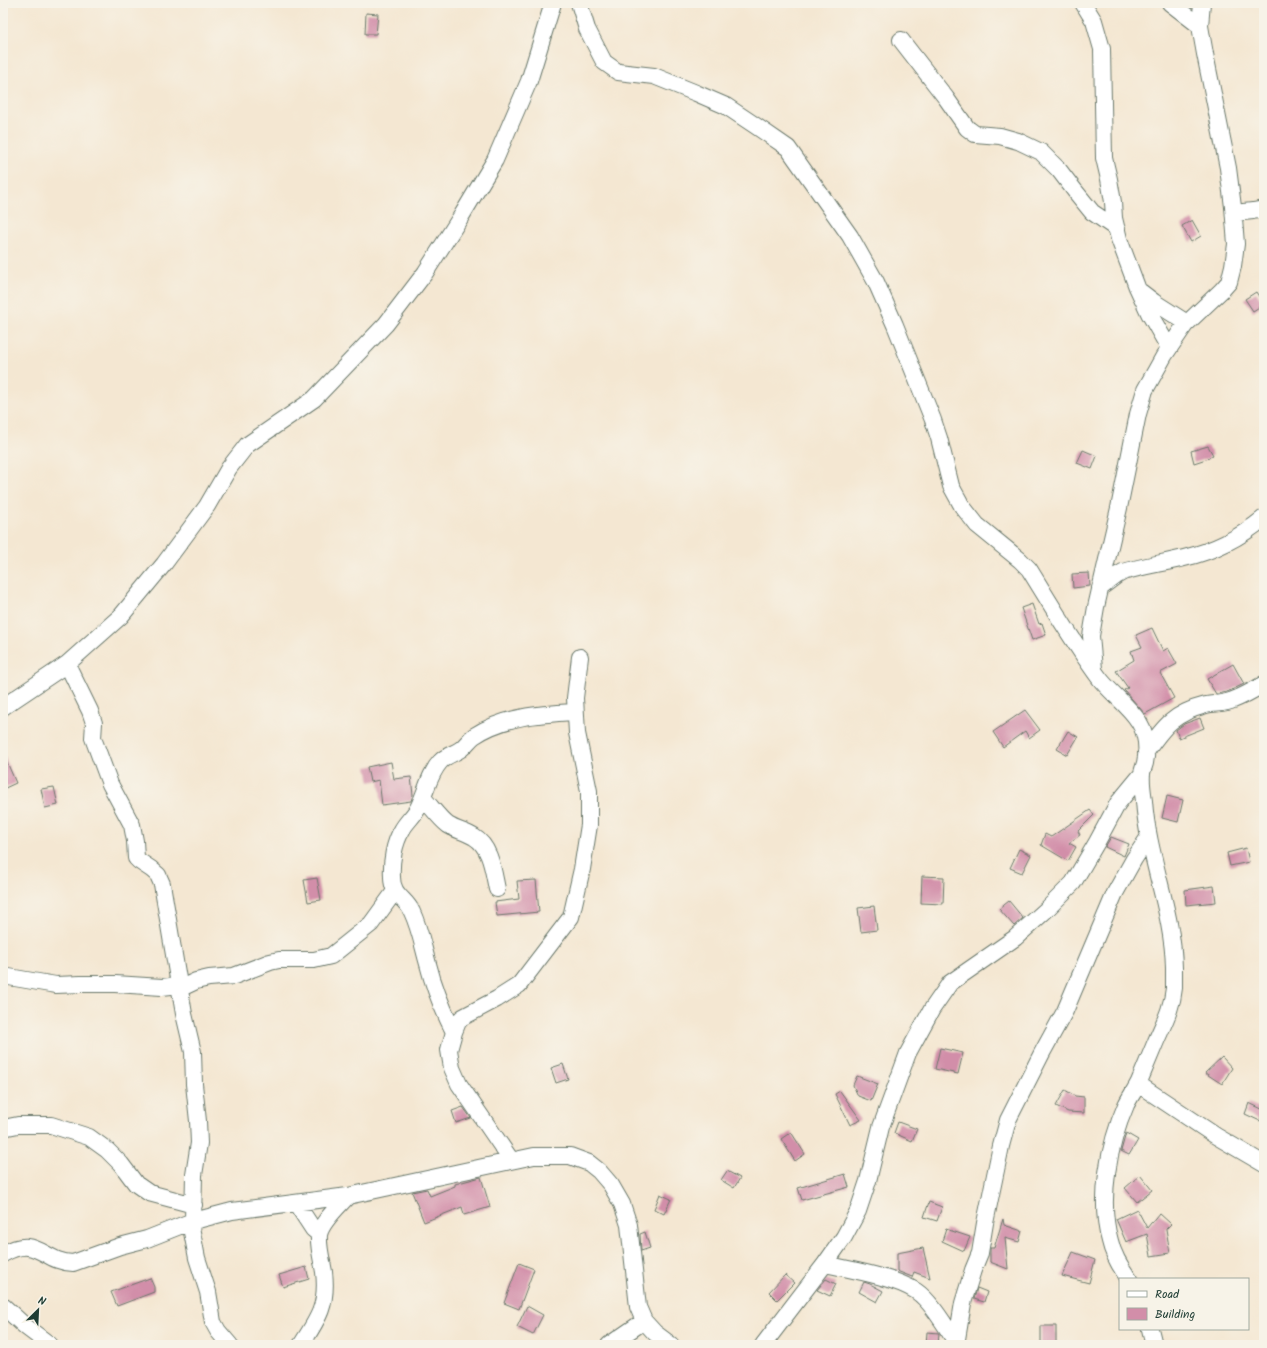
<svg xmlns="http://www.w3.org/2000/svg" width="1267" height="1348" font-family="Kalam,sans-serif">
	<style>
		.building { fill: #d28ea9 }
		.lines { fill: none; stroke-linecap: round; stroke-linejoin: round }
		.minor-casing { stroke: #6a786b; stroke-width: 18 }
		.minor { stroke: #fff; stroke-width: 16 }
	</style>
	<rect width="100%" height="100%" fill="#f7f3e8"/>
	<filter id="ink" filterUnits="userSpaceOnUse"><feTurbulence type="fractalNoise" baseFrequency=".025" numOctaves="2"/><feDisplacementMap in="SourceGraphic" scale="8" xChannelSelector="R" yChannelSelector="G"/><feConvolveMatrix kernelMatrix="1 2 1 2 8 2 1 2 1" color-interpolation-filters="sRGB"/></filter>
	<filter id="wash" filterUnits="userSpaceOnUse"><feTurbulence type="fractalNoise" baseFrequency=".012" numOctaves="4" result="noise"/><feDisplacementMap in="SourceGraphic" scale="16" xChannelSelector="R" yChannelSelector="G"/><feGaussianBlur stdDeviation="0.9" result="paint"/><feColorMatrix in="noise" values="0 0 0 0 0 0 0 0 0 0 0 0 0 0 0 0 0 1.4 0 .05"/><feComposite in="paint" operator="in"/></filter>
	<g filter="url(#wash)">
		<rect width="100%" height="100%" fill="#f4e7d2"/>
		<g id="blocks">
			<path class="building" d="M366 13 378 14 376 34H365Z
				M1192 220 1201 236 1191 242 1182 226Z
				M1256 292 1264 304 1253 311 1245 299Z
				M1208 446 1213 455 1209 457V458L1194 463 1191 451Z
				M1083 450 1097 456 1092 469 1077 463Z
				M1089 573 1090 586 1073 588 1072 574Z
				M1032 604 1039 624 1042 623 1046 635 1032 640 1021 608Z
				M1152 628 1163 651 1168 648 1177 664 1160 673 1174 698 1145 714 1124 690 1128 688 1116 671 1134 660 1131 651 1142 647 1136 635Z
				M1233 664 1244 684 1227 692 1216 694 1207 679Z
				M1025 710 1040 730 1029 738 1025 731 1003 747 993 732Z
				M1200 718 1204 728 1179 738 1176 730 1184 724Z
				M1068 731 1078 737 1067 755 1057 749Z
				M3 753 16 783 3 789Z
				M391 762 394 779 411 777 413 795 411 801 382 805 379 780 370 782 367 767Z
				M54 787 58 805 45 808 41 789Z
				M1167 796 1183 800 1178 822 1162 818Z
				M1090 810 1094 815 1078 831 1080 835 1069 843 1076 847 1068 861 1041 845 1045 834 1051 837Z
				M1111 837 1129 844 1124 856 1105 847Z
				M1246 848 1249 862 1230 866 1227 853Z
				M1019 849 1031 855 1022 873 1010 868Z
				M922 876 944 877 943 904 921 903Z
				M317 878 321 900 308 902 304 880Z
				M536 880 539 912 497 916 495 902 519 899 517 881Z
				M1214 886 1216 902 1186 905 1185 890Z
				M1009 901 1023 918 1014 926 999 909Z
				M874 906 877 930 861 932 858 908Z
				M940 1048 963 1053 958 1074 935 1069Z
				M1222 1057 1232 1068 1222 1084 1205 1073Z
				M563 1064 568 1079 556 1083 551 1068Z
				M857 1076 878 1084 871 1101 858 1096 853 1085Z
				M1065 1090 1075 1096 1084 1097V1113L1068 1112 1056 1106Z
				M840 1091 861 1120 850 1125 835 1094Z
				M1249 1103 1264 1110 1260 1121 1245 1114Z
				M463 1107 471 1118 456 1123 452 1111Z
				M898 1122 917 1129 912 1141 894 1133Z
				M791 1132 805 1154 795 1161 781 1139Z
				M1126 1133 1138 1140 1129 1155 1121 1151Z
				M727 1171 740 1178 734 1188 721 1180Z
				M845 1174 849 1187 802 1200 798 1188Z
				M1140 1175 1152 1190 1137 1202 1125 1188Z
				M481 1177 490 1207 464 1215 462 1207 424 1222 412 1192 427 1189 430 1196 455 1186V1184Z
				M660 1194 671 1199 664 1214 654 1209Z
				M929 1202 942 1207 937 1221 924 1217Z
				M1137 1209 1147 1228 1159 1213 1171 1224 1166 1229 1170 1253 1151 1256 1147 1234 1126 1242 1116 1219Z
				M1003 1219 1004 1225 1022 1231 1019 1242 1005 1238 1008 1269 990 1262V1248H994Z
				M946 1229 970 1237 964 1251 942 1241Z
				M645 1232 650 1248 641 1251 640 1234Z
				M923 1248 930 1278 914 1272 912 1277 897 1271V1253Z
				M1073 1252 1095 1260 1089 1283 1062 1276Z
				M519 1263 534 1269 519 1309 504 1303Z
				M306 1267 309 1279 283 1287 279 1275Z
				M785 1275 794 1283 777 1300 769 1292Z
				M150 1278 154 1287V1292L117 1306 111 1292Z
				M826 1279 836 1284 830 1296 817 1290Z
				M864 1282 870 1284 883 1291 877 1302 859 1292Z
				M977 1288 987 1292 984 1302 974 1299Z
				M527 1306 543 1315 533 1335 517 1327Z
				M1041 1326H1056V1345H1041Z
				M927 1332 939 1333 938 1345H926Z"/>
		</g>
	</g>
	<g filter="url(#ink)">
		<use href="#blocks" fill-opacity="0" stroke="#6a786b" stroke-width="1"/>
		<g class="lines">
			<defs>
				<path id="minor" d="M579 3 587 29 604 62 618 72 654 76 696 93 726 106 756 126 788 148 850 236 876 282 895 325 933 420 939 438 951 486 962 506 977 525 1020 560 1029 569C1052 606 1074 644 1100 679 1112 694 1129 706 1139 722 1147 735 1148 748 1145 763 1144 767 1142 771 1142 774 1141 783 1143 793 1144 801 1148 858 1173 911 1174 968 1174 975 1174 981 1174 988 1172 1010 1162 1026 1154 1046 1149 1058 1144 1070 1139 1082 1135 1090 1130 1097 1126 1105 1109 1144 1098 1200 1110 1241 1113 1255 1121 1268 1129 1279
					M1083 3 1094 21 1102 49 1104 158 1109 179 1113 202 1114 218 1119 239 1137 287 1149 313 1169 348
					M1170 3 1200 26
					M901 40 946 98 967 128 975 134 1000 136 1018 141 1041 152 1059 170 1075 191 1092 212 1117 229
					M1234 213 1253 211 1264 209
					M1141 292 1154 302 1187 323
					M1100 588 1116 576 1123 572C1143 566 1164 563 1184 558 1214 551 1240 538 1264 518
					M67 664 90 711 94 723 93 738 110 784 132 825 135 841 136 858 139 861 151 869 158 875 162 884 184 1014 193 1052 194 1084 198 1121 199 1143 194 1175 193 1221
					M1094 669 1091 636 1096 607 1119 508 1138 414 1145 390 1164 356 1185 325 1222 290 1229 282 1233 266 1236 244 1233 207 1228 168 1205 54 1200 26 1202 3
					M3 707 67 664 121 616 164 564 207 506 229 468 247 445 314 399 386 324 425 273 462 215 495 160 529 81 553 3
					M1146 752C1164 726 1174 713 1206 705 1215 703 1225 704 1233 700 1244 696 1254 690 1264 684
					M423 798C431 806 438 817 448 825 456 830 466 832 474 837 491 847 493 871 497 889
					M3 976 56 985 81 984H115L162 987 179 985
					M179 989 196 981 209 978 234 976 270 962 279 960H314L331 956 371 924 395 891
					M454 1032C443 1010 434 988 428 964 423 947 420 929 412 912 406 898 392 896 392 877 391 862 394 843 402 830 406 822 414 816 418 808 426 793 429 774 440 762 446 755 454 754 461 749 466 745 469 740 474 736 504 716 540 714 575 712
					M1138 1084 1216 1136 1264 1164
					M3 1128 18 1125H51L89 1137 107 1150 121 1164 136 1184 149 1193 194 1205
					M511 1160 459 1084 452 1068 449 1050 454 1032 458 1022 463 1017 497 999 519 985 571 917 582 869 589 825V791L577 733 575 698 580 657
					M296 1203 313 1229 319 1234
					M190 1222 197 1258 208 1292 213 1322 218 1331 230 1345
					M3 1254C38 1234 42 1262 73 1263L120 1246 147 1239 190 1222 232 1211 348 1196 534 1156H570L589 1163 599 1171 611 1185 622 1204 629 1225 638 1307 644 1321 655 1333 671 1345
					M825 1264C852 1270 894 1277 916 1291 931 1301 946 1327 956 1342
					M3 1306 26 1327 50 1345
					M1150 1329 1154 1345
					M301 1345C318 1319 328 1305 324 1272 322 1260 318 1247 319 1235 321 1222 339 1206 348 1196
					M609 1345 644 1321
					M763 1345 825 1264 844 1237 858 1211 868 1181 881 1127 908 1053 932 1009 950 983 1015 938 1046 910 1073 883 1097 842 1118 803 1142 774
					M956 1345 963 1303 973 1270 980 1253 985 1223 1001 1146 1008 1120 1042 1053 1065 1011 1115 893 1134 859 1148 838"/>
			</defs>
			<use href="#minor" class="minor-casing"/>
			<use href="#minor" class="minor"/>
		</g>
	</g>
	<rect width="1267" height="1348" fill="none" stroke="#f7f3e8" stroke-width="16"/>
	<rect x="1119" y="1278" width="130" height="52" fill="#f7f3e8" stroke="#a1aaa0"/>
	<rect x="1127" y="1291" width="20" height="6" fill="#ffffff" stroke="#a1aaa0"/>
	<text x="1155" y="1298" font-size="12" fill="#1f3d34">Road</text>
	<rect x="1127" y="1308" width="20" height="12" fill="#d28ea9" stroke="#a1aaa0"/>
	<text x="1155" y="1318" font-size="12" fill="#1f3d34">Building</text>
	<g transform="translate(38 1310) rotate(24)" stroke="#f7f3e8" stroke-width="3" paint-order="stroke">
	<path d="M0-3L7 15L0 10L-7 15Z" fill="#1f3d34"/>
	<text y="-6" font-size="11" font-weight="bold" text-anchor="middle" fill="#1f3d34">N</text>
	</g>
</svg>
